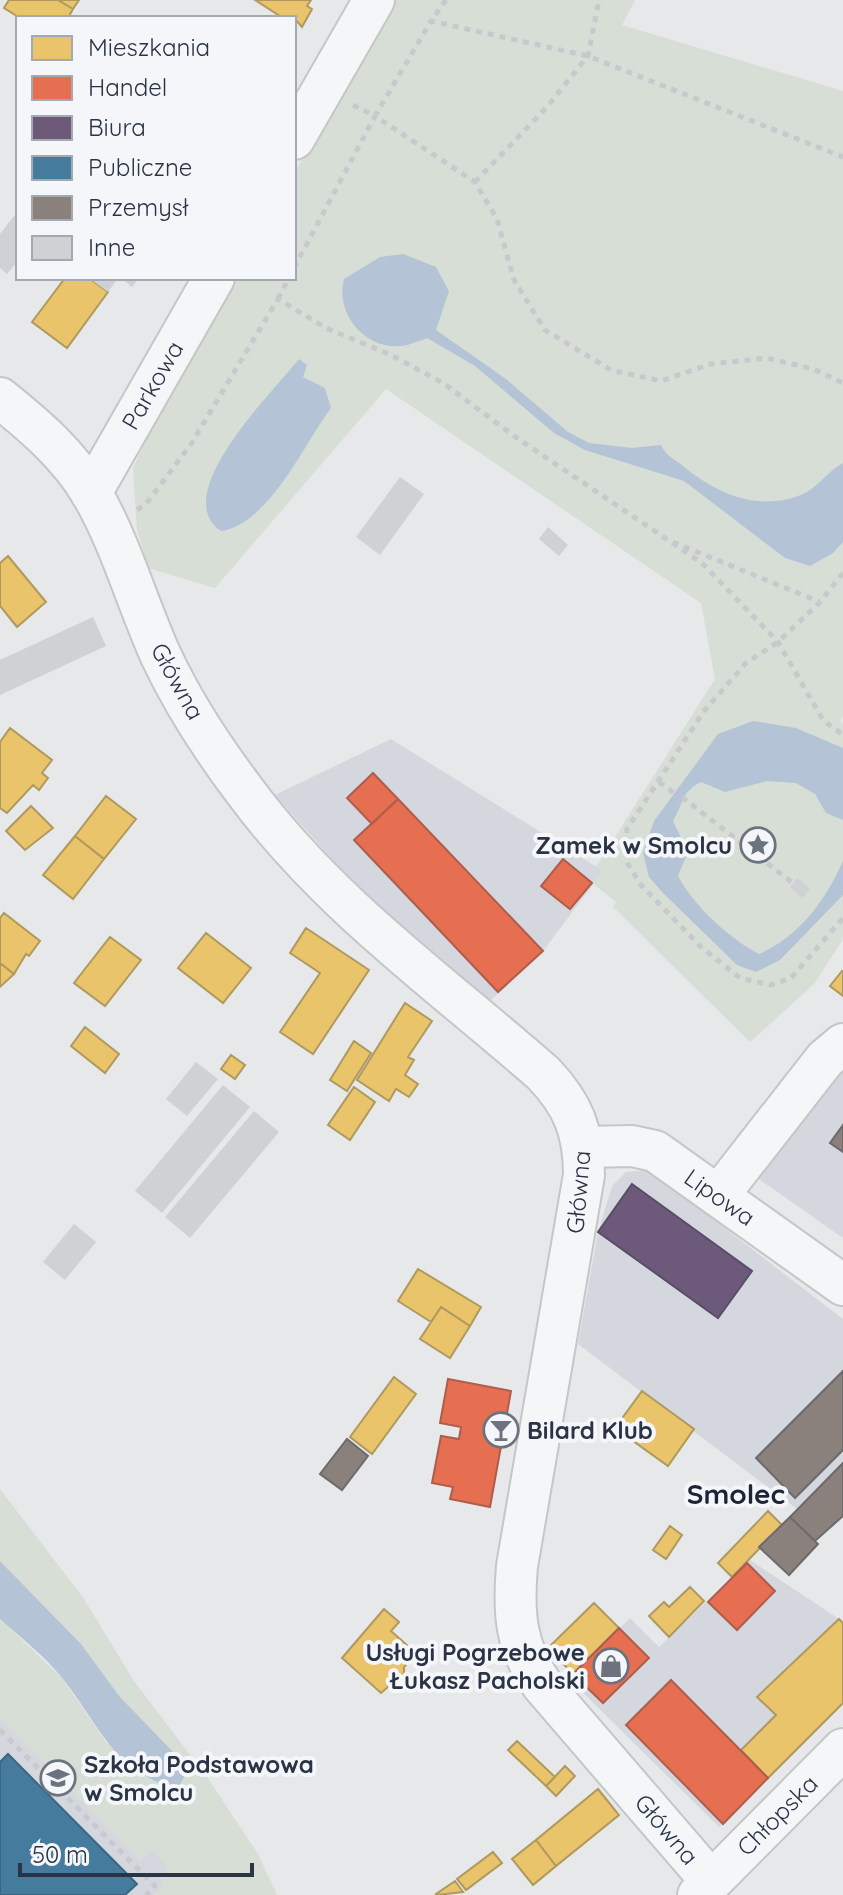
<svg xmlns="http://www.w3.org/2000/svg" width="843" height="1895" font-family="Quicksand,sans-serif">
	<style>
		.built { fill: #d4d7dd }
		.green { fill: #d6ded5 }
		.water { fill: #b4c4d6 }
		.homes { fill: #e9c46a; stroke: #b0995f; stroke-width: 2 }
		.shops { fill: #e76f51; stroke: #ae5d4d; stroke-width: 2 }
		.offices { fill: #6d597a; stroke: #594e6a; stroke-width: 2 }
		.public { fill: #457b9d; stroke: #3d6683; stroke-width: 2 }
		.industry { fill: #8a817c; stroke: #6d6a6c; stroke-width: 2 }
		.building { fill: #cfd1d4 }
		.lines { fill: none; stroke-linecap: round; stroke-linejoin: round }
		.minor-casing { stroke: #c4c6c8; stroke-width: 44 }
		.path { stroke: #c7c9cd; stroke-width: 5; stroke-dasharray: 6 6; stroke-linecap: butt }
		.minor { stroke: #f5f6f7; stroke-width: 40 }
		.labels { text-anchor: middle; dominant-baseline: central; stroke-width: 8; stroke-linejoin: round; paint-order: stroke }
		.street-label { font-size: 24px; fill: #2a3445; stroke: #f4f6f9 }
		.poi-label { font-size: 24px; font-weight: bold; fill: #2a3445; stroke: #f4f6f9; text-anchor: end }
		.quarter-label { font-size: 28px; font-weight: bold; fill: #1c2536; stroke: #f4f6f9 }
	</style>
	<rect width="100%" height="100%" fill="#e6e8ea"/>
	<path class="built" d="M391 739 603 871 543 951 490 1001 365 896 275 795Z
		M843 1059V1238L753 1175Z
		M649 1170 843 1319V1463L797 1509 578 1344 598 1232 612 1186 626 1172Z
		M750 1560 839 1619 758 1697 776 1715 741 1751 768 1778 719 1827 569 1679 630 1618 659 1647Z
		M0 1661 232 1895H0Z"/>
	<path class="green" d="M393 0H635L622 25 843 91V716L840 721 843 724V939L814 984 750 1042 613 907 616 902 592 883 602 871 596 867 715 679 701 603 386 389 215 588 148 568 137 530 133 468 163 403 234 278H294V173Z
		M0 1489 84 1599 134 1681 207 1777 258 1854 277 1895H153L164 1884 159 1878 169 1868 152 1850 140 1861 0 1719V1619L62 1678 108 1745 120 1697 81 1644 0 1561Z"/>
	<path class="water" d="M403 254 436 267 449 291 436 330 506 379 568 432 589 443 632 448 661 445C666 456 674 459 683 466 716 493 755 511 798 496 817 490 826 472 843 463V542L833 553 810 566 785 558 684 481 585 450 554 433 475 366 427 338C419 341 410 345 402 346 364 350 335 313 344 279L380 257Z
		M299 359 307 365 303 377 325 388 331 408C304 444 269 524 221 531 167 495 274 391 299 359Z
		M753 721 796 728 843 748V820L826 813 815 794 796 783 767 781 725 792 701 782C682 791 683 804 673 821L688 852 678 876C693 905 730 939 759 954 800 936 825 901 843 861V895L780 960 756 972 737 965 663 893 649 877 643 853 654 821 718 734Z
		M0 1561 81 1644 120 1697 174 1753 185 1775 177 1790C110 1767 103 1730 63 1679 46 1657 21 1638 0 1619Z"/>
	<path class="homes" d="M9 0H58L73 9 68 18H20L4 8Z
		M58 0H79L73 9Z
		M255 0H311L307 6 312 9 302 27 294 18H283Z
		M65 278H89L108 292 67 348 32 322Z
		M8 556 46 602 17 627 0 606V563Z
		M10 728 52 760 42 773 48 778 39 790 33 785 7 813 0 808V742Z
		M106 796 136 819 104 859 75 836Z
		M31 806 53 828 25 850 6 831Z
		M75 836 104 859 73 899 43 875Z
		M4 913 40 941 29 956 26 954 14 974 0 963V918Z
		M306 928 369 970 313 1054 280 1032 320 973 290 953Z
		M206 933 251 968 223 1003 178 968Z
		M110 937 141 960 105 1006 74 983Z
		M0 963 14 974 0 987Z
		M842 971 843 972V996L830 986Z
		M405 1003 432 1021 408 1057 414 1060 405 1075 418 1084 409 1097 396 1089 389 1101 357 1080Z
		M85 1027 119 1054 105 1073 71 1046Z
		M354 1041 371 1053 347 1091 330 1080Z
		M231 1055 245 1065 235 1079 221 1069Z
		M354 1087 375 1102 350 1140 328 1125Z
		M418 1269 481 1307 470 1326 441 1307 431 1322 398 1301Z
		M441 1307 470 1326 450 1358 420 1339Z
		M394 1377 416 1394 372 1454 350 1437Z
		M642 1391 694 1429 668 1466 615 1428Z
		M768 1511 782 1525 732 1577 718 1563Z
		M670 1526 682 1535 666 1559 653 1550Z
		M690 1587 704 1601 669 1637 649 1616 664 1602 669 1607Z
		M594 1603 619 1628 573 1674 548 1648Z
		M384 1609 399 1622 391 1631 416 1653 404 1667V1673L381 1693 342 1658Z
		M839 1619 843 1623V1703L768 1778 741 1750 776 1715 757 1697Z
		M517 1741 555 1777 546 1786 508 1750Z
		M565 1766 575 1776 556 1796 546 1786Z
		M598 1789 619 1815 556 1866 536 1840Z
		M536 1840 556 1866 533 1885 512 1859Z
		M493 1852 502 1863 466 1890 457 1879Z
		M455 1881 463 1892 437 1895 436 1894Z"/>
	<path class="shops" d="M373 773 398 799 372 824 347 798Z
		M398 799 543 951 498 992 354 840Z
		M563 859 592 883 570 909 541 886Z
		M448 1379 511 1391 490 1507 450 1499 453 1487 432 1483 441 1436 459 1439 461 1427 440 1423Z
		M747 1563 775 1591 737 1630 708 1602Z
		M619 1628 649 1658 603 1703 573 1674Z
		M671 1680 768 1778 723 1824 626 1725Z"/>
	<path class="offices" d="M632 1184 752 1271 718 1318 598 1232Z"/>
	<path class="public" d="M8 1754 137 1884 125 1895H0V1762Z"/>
	<path class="industry" d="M843 1125V1152L830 1143Z
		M843 1371V1450L795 1498 756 1458Z
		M347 1439 368 1456 342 1490 320 1474Z
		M843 1463V1516L815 1541 790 1517Z
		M790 1517 818 1544 789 1575 759 1547Z"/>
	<path class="building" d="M18 211V261L7 274 0 268V234Z
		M89 278H118L108 292Z
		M121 278H139L132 287Z
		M400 477 424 494 380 555 356 537Z
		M548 527 568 545 559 556 539 539Z
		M93 617 106 646 0 695V660Z
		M797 878 810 888 803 898 790 888Z
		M196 1062 218 1079 187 1116 166 1099Z
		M223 1085 250 1107 162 1213 135 1191Z
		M254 1111 279 1132 190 1238 165 1217Z
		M74 1224 96 1242 65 1280 43 1262Z"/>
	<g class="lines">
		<defs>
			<path id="minor" d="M294 139 374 0
				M0 398C35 426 69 455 92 494 121 544 137 603 161 656 183 703 213 749 244 790 327 903 439 982 543 1073 573 1104 584 1132 584 1175L517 1566C513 1612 515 1647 543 1686L711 1881
				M91 493 214 278
				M584 1147 632 1146 655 1151 843 1285
				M718 1196 825 1059 843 1044
				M698 1895 843 1749"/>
		</defs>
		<use href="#minor" class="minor-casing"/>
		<path class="path" d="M446 0 431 21 588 56 843 157
			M353 105 375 116 431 21
			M475 182 546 108 588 56 599 0
			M294 268 375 116 475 182 497 219 514 280 545 330 611 370 661 381 711 364 767 358 813 369 843 383
			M278 299 289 278
			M137 510 146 504 191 444 278 299 326 328 391 355 443 383 517 438 702 563 778 642 823 720 843 735
			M673 542 820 602
			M843 573 820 602 778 642 746 663 704 711 627 829 626 861 641 885 701 947 740 978 771 985 791 978 843 918
			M659 782 674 793
			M682 797 794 884
			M0 1730 155 1886 146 1895"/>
		<use href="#minor" class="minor"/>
	</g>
	<defs>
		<symbol id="sight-ring" viewBox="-11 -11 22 22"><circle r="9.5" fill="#f4f6f9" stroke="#6c737f" stroke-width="1.5"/><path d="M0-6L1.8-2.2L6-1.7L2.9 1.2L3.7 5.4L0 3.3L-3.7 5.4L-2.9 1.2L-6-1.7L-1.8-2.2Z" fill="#6c737f"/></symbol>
		<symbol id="bar-ring" viewBox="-11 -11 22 22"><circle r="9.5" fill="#f4f6f9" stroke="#6c737f" stroke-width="1.5"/><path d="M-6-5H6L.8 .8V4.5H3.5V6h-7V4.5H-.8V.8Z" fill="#6c737f"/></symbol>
		<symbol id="shop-ring" viewBox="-11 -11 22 22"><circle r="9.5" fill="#f4f6f9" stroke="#6c737f" stroke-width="1.5"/><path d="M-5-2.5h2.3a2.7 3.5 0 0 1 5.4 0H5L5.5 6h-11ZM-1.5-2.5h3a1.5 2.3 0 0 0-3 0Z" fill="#6c737f"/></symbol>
		<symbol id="school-ring" viewBox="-11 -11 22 22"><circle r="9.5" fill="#f4f6f9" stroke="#6c737f" stroke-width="1.5"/><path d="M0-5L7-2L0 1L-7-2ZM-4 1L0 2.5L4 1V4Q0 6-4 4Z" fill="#6c737f"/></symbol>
	</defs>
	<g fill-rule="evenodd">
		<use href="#sight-ring" x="738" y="825" width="40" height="40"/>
		<use href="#bar-ring" x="481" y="1410" width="40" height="40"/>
		<use href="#shop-ring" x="591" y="1646" width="40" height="40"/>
		<use href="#school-ring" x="38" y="1758" width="40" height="40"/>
	</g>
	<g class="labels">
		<g class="street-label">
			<text transform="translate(152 385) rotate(-60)">Parkowa</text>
			<text transform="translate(178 681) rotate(61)">Główna</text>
			<text transform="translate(578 1192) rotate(-85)">Główna</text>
			<text transform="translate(720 1197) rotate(35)">Lipowa</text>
			<text transform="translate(777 1815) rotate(-45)">Chłopska</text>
			<text transform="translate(667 1829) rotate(50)">Główna</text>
		</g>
		<g class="poi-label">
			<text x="732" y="845">Zamek w Smolcu</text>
			<text x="527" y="1430" text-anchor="start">Bilard Klub</text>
			<text x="585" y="1652">Usługi Pogrzebowe<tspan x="585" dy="28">Łukasz Pacholski</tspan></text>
			<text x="84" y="1764" text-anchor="start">Szkoła Podstawowa<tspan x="84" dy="28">w Smolcu</tspan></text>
		</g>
		<g class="quarter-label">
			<text x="736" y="1493">Smolec</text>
		</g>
	</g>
	<rect x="16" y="16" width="280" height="264" fill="#f4f6f9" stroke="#a3a8b1" stroke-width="2"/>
	<rect x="32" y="36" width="40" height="24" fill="#e9c46a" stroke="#a3a8b1" stroke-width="2"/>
	<text x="88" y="56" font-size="24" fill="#2a3445">Mieszkania</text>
	<rect x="32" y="76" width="40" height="24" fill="#e76f51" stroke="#a3a8b1" stroke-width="2"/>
	<text x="88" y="96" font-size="24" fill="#2a3445">Handel</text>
	<rect x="32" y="116" width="40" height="24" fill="#6d597a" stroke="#a3a8b1" stroke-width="2"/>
	<text x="88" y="136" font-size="24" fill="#2a3445">Biura</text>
	<rect x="32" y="156" width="40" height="24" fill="#457b9d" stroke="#a3a8b1" stroke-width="2"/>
	<text x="88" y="176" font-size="24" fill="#2a3445">Publiczne</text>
	<rect x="32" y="196" width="40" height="24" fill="#8a817c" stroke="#a3a8b1" stroke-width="2"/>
	<text x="88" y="216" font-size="24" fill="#2a3445">Przemysł</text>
	<rect x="32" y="236" width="40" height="24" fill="#cfd1d4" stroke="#a3a8b1" stroke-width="2"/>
	<text x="88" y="256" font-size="24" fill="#2a3445">Inne</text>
	<path d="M20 1863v12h232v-12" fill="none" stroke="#2a3445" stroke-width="4"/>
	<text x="32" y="1863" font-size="24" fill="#2a3445" stroke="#f4f6f9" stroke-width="6" paint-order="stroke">50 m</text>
</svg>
